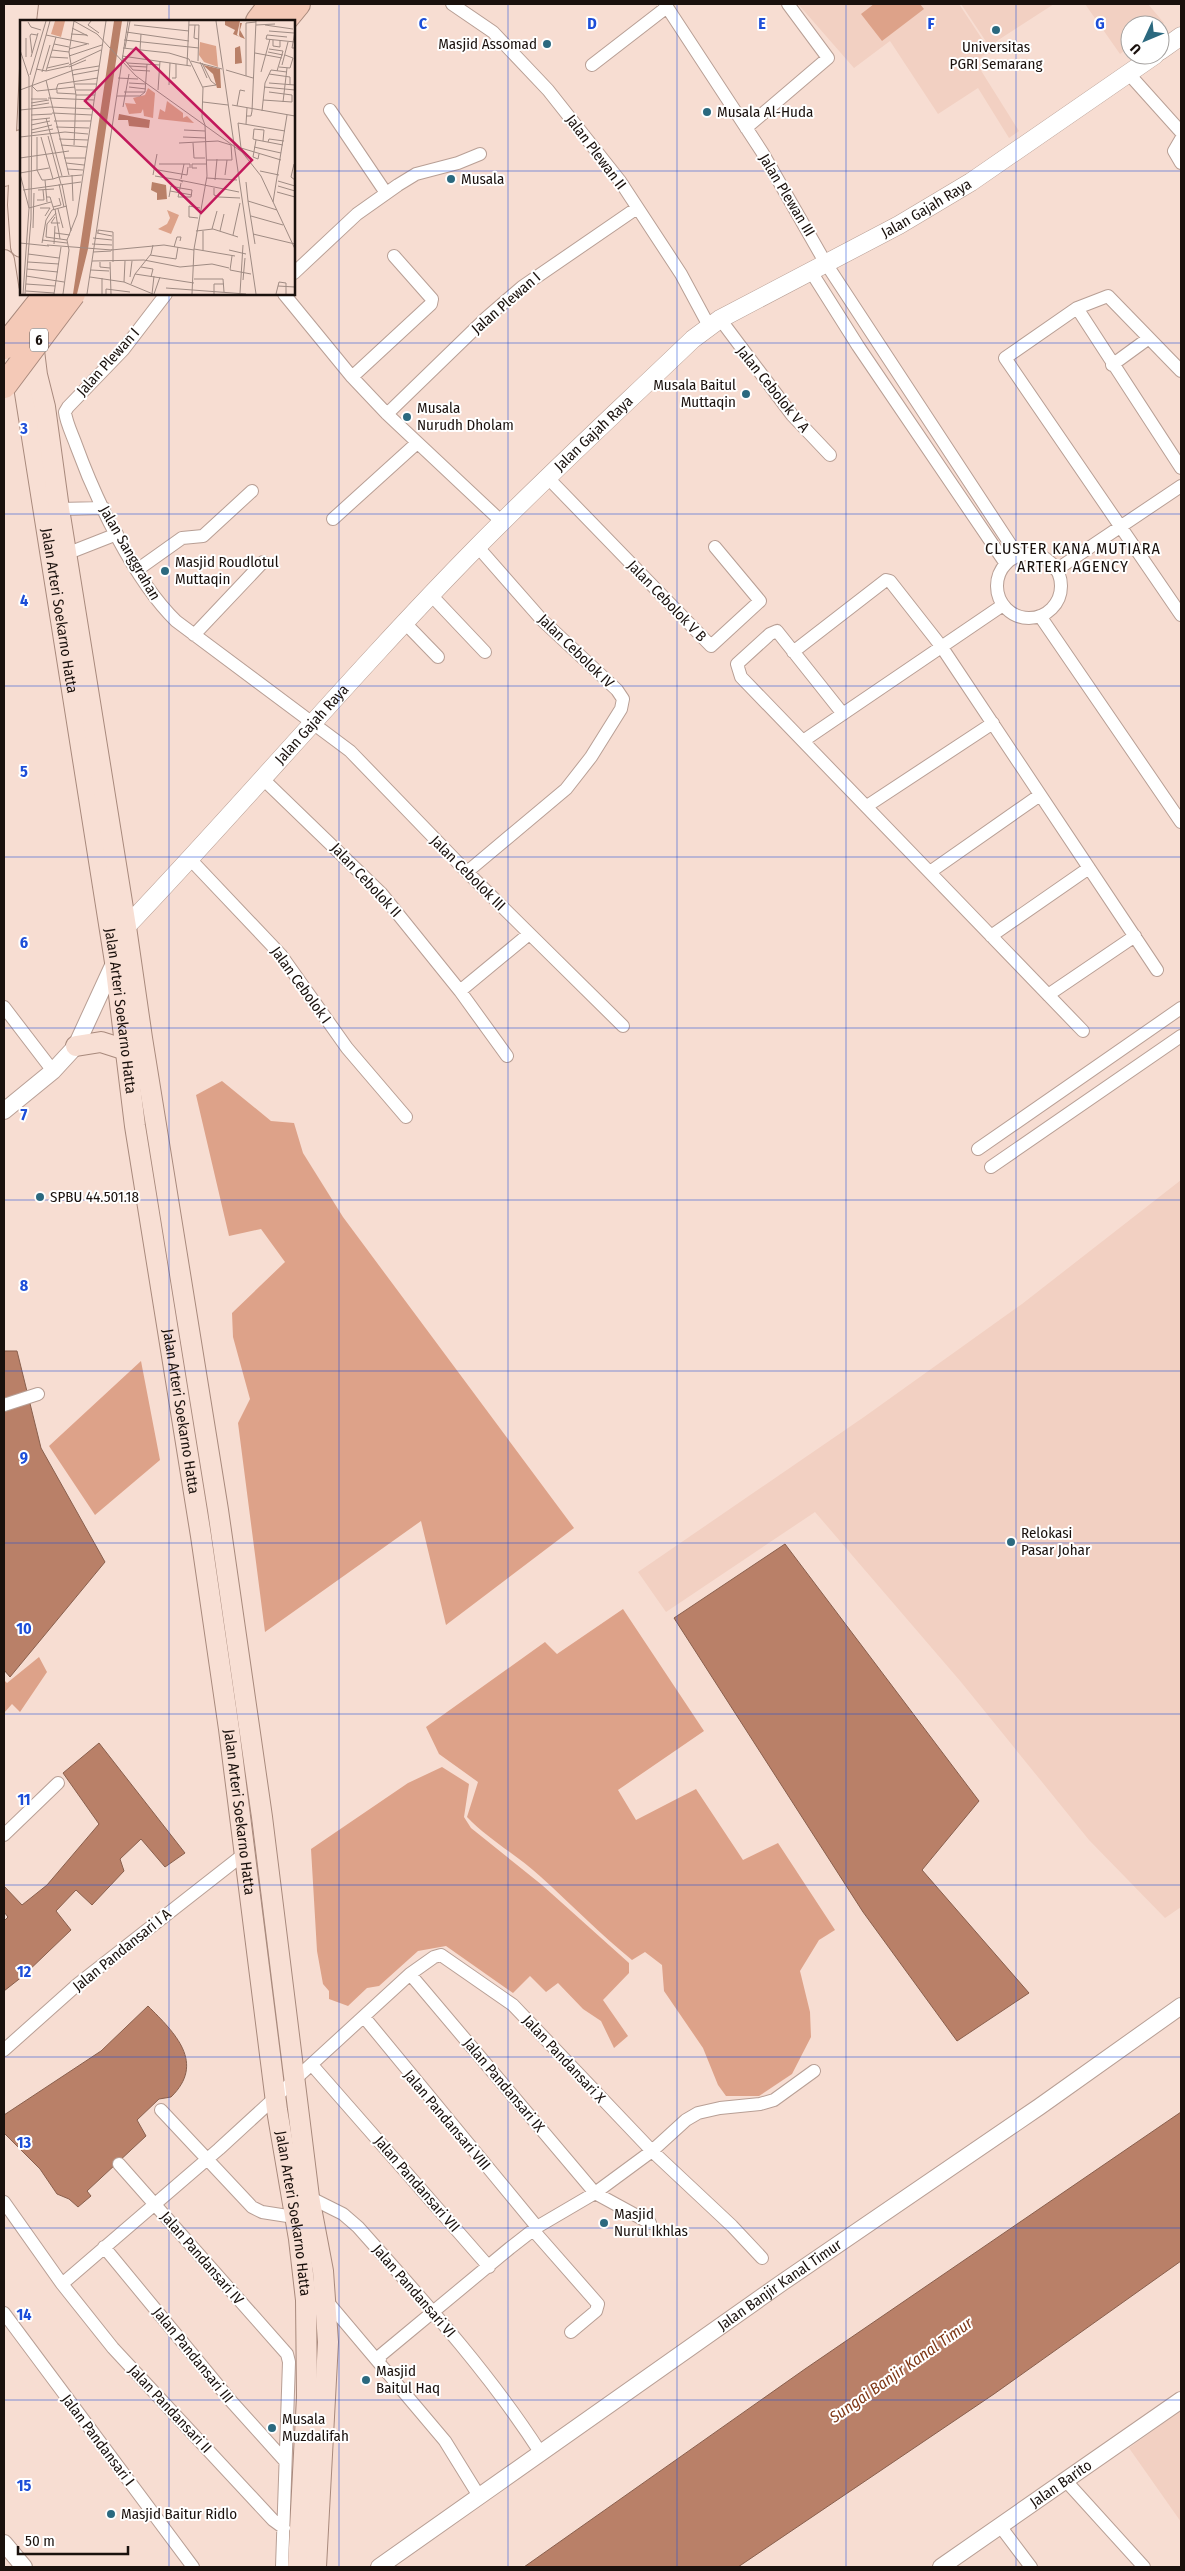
<svg xmlns="http://www.w3.org/2000/svg" width="1185" height="2571" font-family="'Fira Sans Condensed',sans-serif">
	<style>
		.built { fill: #f2d0c2 }
		.green { fill: #dda289 }
		.water { fill: #b98068; stroke: #895f4d }
		.lines { fill: none; stroke-linecap: round; stroke-linejoin: round }
		.minor-casing { stroke: #b89f95; stroke-width: 14 }
		.tertiary-casing { stroke: #b89f95; stroke-width: 18 }
		.secondary-casing { stroke: #b89f95; stroke-width: 19 }
		.primary-casing { stroke: #a8897c; stroke-width: 22 }
		.motorway-casing { stroke: #a8897c; stroke-width: 26 }
		.minor { stroke: #fff; stroke-width: 12 }
		.tertiary { stroke: #fff; stroke-width: 16 }
		.secondary { stroke: #fff; stroke-width: 18 }
		.primary { stroke: #f8dfd4; stroke-width: 20 }
		.motorway { stroke: #f4c9b7; stroke-width: 24 }
		.motorway-bridge-casing { stroke: #a8897c; stroke-width: 26; stroke-linecap: butt }
		.motorway-bridge { stroke: #f4c9b7; stroke-width: 24 }
		.grid { fill: none; stroke: #1d4ed8; stroke-width: 1; stroke-opacity: 0.55 }
		.poi-dot { fill: #2b697f; stroke: #fff; stroke-width: 2 }
		.labels { text-anchor: middle; dominant-baseline: central; stroke-width: 4; stroke-linejoin: round; paint-order: stroke }
		.shield { fill: #fff; stroke: #5f5856; stroke-width: 1 }
		.shield-label { font-size: 14px; font-weight: bold; fill: #1a110d }
		.poi-label { font-size: 15px; fill: #1a110d; stroke: #fff; text-anchor: start }
		.street-label { font-size: 15px; fill: #1a110d; stroke: #fff }
		.neighbourhood-label { font-size: 16px; letter-spacing: 1px; fill: #1a110d; stroke: #fff }
		.water-label { font-size: 16px; font-style: italic; fill: #7f3816; stroke: #fff }
		.inset-river { fill: none; stroke: #b98068; stroke-width: 2.5 }
		.inset-road { fill: none; stroke: #9f8b83; stroke-width: 1 }
		.view { fill: #c2185b; fill-opacity: 0.15; stroke: #c2185b; stroke-width: 2.5 }
		.inset-edge { fill: none; stroke: #1a110d; stroke-width: 2.5 }
		.grid-label { font-size: 16px; text-anchor: middle; font-weight: bold; fill: #1d4ed8; stroke: #fff; stroke-width: 4; stroke-linejoin: round; paint-order: stroke }
	</style>
	<rect width="100%" height="100%" fill="#f7ddd2"/>
	<path class="built" d="M798 4H959L990 51 975 61 1019 131 1009 138 978 88 938 114 890 41 854 68Z
		M961 4H1054L989 46Z
		M1085 4H1148L1164 23 1160 26 1130 25V47L1120 54Z
		M1181 1180V1907L1165 1918 1089 1840 961 1682 815 1512 666 1612 638 1572 864 1417 1022 1304Z
		M1181 2410V2522L1129 2448Z"/>
	<path class="green" d="M874 4H920L924 9 882 41 861 14Z
		M222 1081 271 1121 294 1123 303 1153 343 1217 574 1528 446 1625 421 1521 265 1632 238 1423 250 1399 233 1337 232 1313 285 1262 261 1229 229 1236 196 1095Z
		M141 1361 160 1460 95 1515 49 1446Z
		M623 1609 704 1731 618 1790 636 1820 696 1789 743 1860 778 1843 835 1930 819 1940 800 1971 810 2012 811 2037 792 2074 759 2096H726L718 2085 703 2048 664 1991 662 1965 645 1952 632 1960C600 1934 572 1905 541 1877 517 1855 489 1840 467 1817L478 1782 439 1754 426 1727 545 1642 557 1654Z
		M39 1657 47 1672 20 1712 12 1704 4 1713V1680L7 1683Z
		M442 1767 469 1784 464 1817 471 1828 542 1885 629 1963V1973L603 2000 628 2036 614 2048 601 2021 583 2009 558 1983 546 1992 530 1976 513 1993 446 1946 418 1951 379 1986 367 1988 348 2006 329 1999V1991L323 1984 317 1951 311 1849 408 1783Z"/>
	<path class="water" d="M4 1351H17L41 1448 105 1562 10 1677 4 1670Z
		M785 1544 979 1801 922 1870 1029 1993 957 2041 863 1912 674 1618Z
		M99 1743 185 1853 165 1867 141 1839 120 1859 124 1871 92 1905 76 1890 56 1911 71 1930 23 1976 4 1991V1921L8 1917 4 1912V1886L22 1905 47 1885 99 1824 63 1773Z
		M148 2006C175 2033 206 2063 171 2097L159 2099 137 2120 146 2136 87 2191 91 2196 78 2207 69 2199 57 2194 40 2169 4 2133V2115L101 2051Z
		M1181 2112V2261L994 2394 738 2567H524L805 2369Z"/>
	<g class="lines">
		<defs>
			<path id="minor" d="M452 4 493 32 548 90 620 181 681 274 709 326
				M665 4 762 152 825 262 1018 556
				M592 65 667 7
				M1128 73 1181 132
				M330 110 386 193
				M746 128 828 58 788 4
				M1181 139 1174 151 1181 163
				M810 270 858 346 1006 564
				M294 273 357 214 398 185 416 174 458 163 480 154
				M166 294 123 350 68 407 65 412C66 422 72 434 76 445 96 500 134 580 176 621L350 751 467 872 623 1026
				M284 294 352 377 387 414 502 522
				M1077 308 1181 468
				M720 319 792 415 830 455
				M1112 365 1149 338
				M1181 371 1108 296 1077 308 1005 358 1181 615
				M352 377 431 304 432 299 394 256
				M387 414 486 318 522 287 637 208
				M548 478 711 646 760 601 715 547
				M59 509 104 508
				M333 519 417 443
				M66 554 117 534
				M997 586a32 32 0 1 1 64 0a32 32 0 1 1-64 0Z
				M137 570 182 538 203 536 252 491
				M1056 570 1181 486
				M431 595 485 652
				M1040 616 1181 822
				M405 623 438 657
				M194 635 263 562
				M793 652 886 580 890 581 941 646 1157 970
				M843 714 777 631 770 634 737 664 741 677 1083 1031
				M803 741 1003 605
				M263 779 381 893 460 991 507 1056
				M867 806 993 723
				M190 859 281 955 347 1048 406 1117
				M467 872 566 789 591 757 621 709 623 699 617 690 542 620 477 546
				M930 872 1040 795
				M991 936 1089 868
				M460 991 529 934
				M1048 995 1135 936
				M4 1007 53 1071
				M978 1149 1181 1008
				M991 1167 1181 1036
				M4 1405 38 1394
				M4 1835 58 1783
				M410 1974 595 2193 650 2223
				M364 2017 537 2227
				M4 2050 78 1984 244 1854
				M312 2065 489 2267
				M161 2110 252 2207 262 2212 294 2217
				M119 2164 287 2354 289 2362 282 2567
				M309 2197 343 2214 358 2227C422 2299 488 2371 540 2452
				M4 2202 62 2284 113 2348 273 2520 284 2528
				M533 2230 598 2304 596 2311 571 2332
				M104 2247 231 2401 285 2461
				M62 2284 219 2149 410 1974 434 1957 441 1955 513 2005 652 2151 732 2226 762 2258
				M326 2300 445 2441 479 2496
				M4 2313 193 2567
				M379 2362 381 2355 510 2248 537 2227 595 2193 652 2151 686 2120 698 2113 720 2108 760 2104 774 2100 814 2071
				M1066 2481 1144 2567
				M1000 2526 1031 2567"/>
			<g id="tertiary">
				<path d="M4 1111 53 1071 76 1046 116 959"/>
				<path d="M4 2543 24 2567"/>
				<path id="s1" d="M379 2567 783 2282 1039 2107 1181 2006"/>
				<path id="s2" d="M941 2567 1181 2400"/>
			</g>
			<g id="secondary">
				<path d="M1160 51 1181 36"/>
				<path id="s3" d="M126 927C245 802 356 670 477 547 547 476 621 408 693 339L720 319 899 225 971 182 1155 55"/>
			</g>
			<g id="primary">
				<path d="M26 21 28 4"/>
				<path d="M21 140 18 205 21 247"/>
				<path d="M4 176 12 4"/>
				<path id="s4" d="M4 260 115 962 135 1126 201 1536 229 1729 277 2110 299 2239 306 2300 307 2397 298 2567"/>
				<path d="M27 294 37 375 45 407 59 509 126 927 142 1038 218 1510 262 1817 309 2197 323 2271 328 2342 316 2567"/>
				<path d="M76 1046 101 1042 126 1050"/>
			</g>
			<path id="motorway" d="M258 21 271 4
				M284 21 298 4"/>
		</defs>
		<use href="#minor" class="minor-casing"/>
		<use href="#tertiary" class="tertiary-casing"/>
		<use href="#secondary" class="secondary-casing"/>
		<use href="#primary" class="primary-casing"/>
		<use href="#motorway" class="motorway-casing"/>
		<use href="#minor" class="minor"/>
		<use href="#tertiary" class="tertiary"/>
		<use href="#secondary" class="secondary"/>
		<use href="#primary" class="primary"/>
		<use href="#motorway" class="motorway"/>
		<defs>
			<path id="motorway-bridge" d="M4 347 46 294
				M4 386 73 294"/>
		</defs>
		<use href="#motorway-bridge" class="motorway-bridge-casing"/>
		<use href="#motorway-bridge" class="motorway-bridge"/>
	</g>
	<path class="grid" d="M169 4V21M339 4V2567M508 4V2567M677 4V2567M846 4V2567M1016 4V2567M4 171H21M294 171H1181M169 294V2567M4 343H1181M4 514H1181M4 686H1181M4 857H1181M4 1028H1181M4 1200H1181M4 1371H1181M4 1543H1181M4 1714H1181M4 1885H1181M4 2057H1181M4 2228H1181M4 2400H1181"/>
	<g class="poi-dot">
		<circle cx="996" cy="30" r="5"/>
		<circle cx="547" cy="44" r="5"/>
		<circle cx="707" cy="112" r="5"/>
		<circle cx="451" cy="179" r="5"/>
		<circle cx="746" cy="394" r="5"/>
		<circle cx="407" cy="417" r="5"/>
		<circle cx="165" cy="571" r="5"/>
		<circle cx="40" cy="1197" r="5"/>
		<circle cx="1011" cy="1542" r="5"/>
		<circle cx="604" cy="2223" r="5"/>
		<circle cx="366" cy="2380" r="5"/>
		<circle cx="272" cy="2428" r="5"/>
		<circle cx="111" cy="2514" r="5"/>
	</g>
	<g class="labels">
		<rect class="shield" x="30" y="328.5" width="18" height="23" rx="4"/>
		<g class="shield-label">
			<text x="39" y="340">6</text>
		</g>
		<g class="poi-label">
			<text x="537" y="44" text-anchor="end">Masjid Assomad</text>
			<text x="996" y="47" text-anchor="middle">Universitas<tspan x="996" dy="17">PGRI Semarang</tspan></text>
			<text x="717" y="112">Musala Al-Huda</text>
			<text x="461" y="179">Musala</text>
			<text x="736" y="385" text-anchor="end">Musala Baitul<tspan x="736" dy="17">Muttaqin</tspan></text>
			<text x="417" y="408">Musala<tspan x="417" dy="17">Nurudh Dholam</tspan></text>
			<text x="175" y="562">Masjid Roudlotul<tspan x="175" dy="17">Muttaqin</tspan></text>
			<text x="50" y="1197">SPBU 44.501.18</text>
			<text x="1021" y="1533">Relokasi<tspan x="1021" dy="17">Pasar Johar</tspan></text>
			<text x="614" y="2214">Masjid<tspan x="614" dy="17">Nurul Ikhlas</tspan></text>
			<text x="376" y="2371">Masjid<tspan x="376" dy="17">Baitul Haq</tspan></text>
			<text x="282" y="2419">Musala<tspan x="282" dy="17">Muzdalifah</tspan></text>
			<text x="121" y="2514">Masjid Baitur Ridlo</text>
		</g>
		<g class="street-label">
			<text transform="translate(596 152) rotate(53)">Jalan Plewan II</text>
			<text transform="translate(787 195) rotate(59)">Jalan Plewan III</text>
			<text stroke="none"><textPath href="#s3" startOffset="1085">Jalan Gajah Raya</textPath></text>
			<text transform="translate(506 303) rotate(-41)">Jalan Plewan I</text>
			<text transform="translate(108 362) rotate(-48)">Jalan Plewan I</text>
			<text transform="translate(773 389) rotate(51)">Jalan Cebolok V A</text>
			<text stroke="none"><textPath href="#s3" startOffset="680">Jalan Gajah Raya</textPath></text>
			<text transform="translate(130 553) rotate(60)">Jalan Sanggrahan</text>
			<text transform="translate(667 601) rotate(46)">Jalan Cebolok V B</text>
			<text stroke="none"><textPath href="#s4" startOffset="355">Jalan Arteri Soekarno Hatta</textPath></text>
			<text transform="translate(576 651) rotate(44)">Jalan Cebolok IV</text>
			<text stroke="none"><textPath href="#s3" startOffset="275">Jalan Gajah Raya</textPath></text>
			<text transform="translate(468 873) rotate(45)">Jalan Cebolok III</text>
			<text transform="translate(366 880) rotate(47)">Jalan Cebolok II</text>
			<text transform="translate(301 985) rotate(54)">Jalan Cebolok I</text>
			<text stroke="none"><textPath href="#s4" startOffset="760">Jalan Arteri Soekarno Hatta</textPath></text>
			<text stroke="none"><textPath href="#s4" startOffset="1165">Jalan Arteri Soekarno Hatta</textPath></text>
			<text stroke="none"><textPath href="#s4" startOffset="1570">Jalan Arteri Soekarno Hatta</textPath></text>
			<text transform="translate(122 1950) rotate(-39)">Jalan Pandansari I A</text>
			<text transform="translate(564 2059) rotate(47)">Jalan Pandansari X</text>
			<text transform="translate(504 2085) rotate(50)">Jalan Pandansari IX</text>
			<text transform="translate(447 2120) rotate(50)">Jalan Pandansari VIII</text>
			<text transform="translate(417 2184) rotate(49)">Jalan Pandansari VII</text>
			<text stroke="none"><textPath href="#s4" startOffset="1975">Jalan Arteri Soekarno Hatta</textPath></text>
			<text transform="translate(202 2258) rotate(49)">Jalan Pandansari IV</text>
			<text stroke="none"><textPath href="#s1" startOffset="490">Jalan Banjir Kanal Timur</textPath></text>
			<text transform="translate(414 2291) rotate(49)">Jalan Pandansari VI</text>
			<text transform="translate(193 2355) rotate(51)">Jalan Pandansari III</text>
			<text transform="translate(170 2409) rotate(47)">Jalan Pandansari II</text>
			<text transform="translate(98 2440) rotate(53)">Jalan Pandansari I</text>
			<text stroke="none"><textPath href="#s2" startOffset="146">Jalan Barito</textPath></text>
		</g>
		<g class="neighbourhood-label">
			<text x="1073" y="548">CLUSTER KANA MUTIARA<tspan x="1073" dy="18">ARTERI AGENCY</tspan></text>
		</g>
		<g class="water-label">
			<text transform="translate(901 2370) rotate(-35)">Sungai Banjir Kanal Timur</text>
		</g>
	</g>
	<g transform="translate(20 20)">
		<rect width="275" height="275" fill="#f7ddd2"/>
		<path d="M35 1H45L41 17 31 14ZM180 22 196 26 198 47 184 42 179 35ZM128 68 135 73 133 98 124 96 123 89 121 93 109 94 105 83 116 84 113 78 125 75ZM147 81 163 93V98L167 96 174 103 138 99 140 89 145 92ZM147 190 159 195 151 214 138 209 147 204 150 198Z" fill="#dda289"/>
		<path d="M94 1H102L100 14 68 229 57 274H53ZM205 1H220L217 15 220 17 219 15 220 3H222L220 10 225 19 213 14 215 10 205 5ZM220 26 222 43 215 44V28ZM183 45 200 49 201 68H197L193 54ZM99 94 130 100 129 108 109 106 108 100H98ZM132 162 146 165 147 179 137 180V173L131 170Z" fill="#b98068"/>
		<path class="inset-river" d="M66 208 70 179"/>
		<path class="inset-road" d="M30 1 12 66 17 71 55 67M54 1 77 14 116 56 222 132 241 156 275 229M71 1 68 5 79 13M196 1 236 274M8 2 11 7 21 10M114 5 169 11M169 5H179L178 41M175 5 174 18 178 19M236 5 255 4M245 5 273 9M52 8 68 16M249 11 274 13M275 11 272 28H275M106 12 169 21M51 14 67 15M26 15 69 24M267 17 247 15 246 19 275 22M104 20 179 28M253 20V26L260 27V20M34 24 49 27M103 28 149 33 169 39 183 68 182 97 185 105M105 28 110 1M49 29 67 24M249 29 263 31 257 51M0 30 9 57V188L31 182M32 30 49 32M120 30 121 14M248 32 263 35M12 33 10 16 11 14 17 15M235 33 262 38M49 36 82 25M102 36 171 46M6 37V18M11 37 18 13M30 37 48 38M102 37 113 50 130 51M171 41 202 49M180 42 187 58M107 43 140 45M182 43 191 61 196 65 183 67M49 45 81 30M167 45 169 1M262 45 268 22M109 46 127 47M49 47 66 40M259 47 270 48 273 38 265 35M27 48 49 43M16 49 26 51 36 17M206 50 233 58M251 50 267 52M26 51 49 46M22 52 30 25M241 52 250 19M249 54 270 57V65M10 55 26 1M52 55 79 50M226 56V3L236 2M98 58 118 59M152 58H156V44M26 60 49 155M109 63 126 64M249 63 275 65M55 64H77M149 65 150 43M109 67 126 69M244 67 275 70M0 70 54 50 79 46M36 70 38 64 78 58M37 70V73L56 74M56 70H76M138 70 140 41M104 72H125M125 72 127 44M56 75H75M97 76H120L125 72M28 78 74 80M11 79H27M243 80 272 82V75L249 72M183 82 208 85M263 82 267 48M11 83 29 80M212 85 275 96M11 86 29 83M217 86 220 70 225 71M103 87 109 54M0 90 30 87 73 89M242 91 245 63 251 50M32 93 72 95M11 95 32 94M226 96H231L232 91 236 1M26 98 42 156M11 100 30 98M34 101H71M226 104 227 88M11 105 30 101M36 107 69 108M11 110 32 105M164 110 185 111M11 113 33 109M28 116 39 157 33 159M0 117 45 112 68 114M17 117V150L22 160H25M21 117 33 159 25 160M163 117 186 118M39 119 68 120M236 120 233 137 238 139 239 134M243 121 244 110 234 109 233 119 237 120 263 125M248 122 249 119 264 121M159 123 198 121 211 125 212 140H187M173 123 174 138H185M41 125 67 127M54 125 56 75 49 32 54 1M234 127 261 133M221 128 218 103 265 111M221 128 261 140M0 138 49 131M44 138H65M46 143 64 145M139 144H170V148M274 144 271 157 275 160M177 148H172V144H187M47 149 63 150M138 150 167 155 168 147M240 151 259 155M0 153 29 148M0 154 9 188 3 274M52 155 53 181M133 155 137 134M205 155 207 140M135 156 159 160M187 158 217 160M161 159 164 144M25 160 27 182M195 160 197 139M258 161 275 166M163 162 159 160 219 172M226 162 228 181M39 164 44 187M41 164 39 157 62 155M42 164 51 211M258 166 275 171M194 168V175L199 177 220 178M3 170 61 162M18 170 34 169M150 171 172 175M257 172 275 177M26 177H30L34 190M149 177 151 166 160 168 172 170 171 177H158L159 173 161 163M17 180H24L23 170M253 182 267 95M33 187 41 185 39 178M20 188H30L25 196M35 189 40 219M38 189 43 208M231 196 263 205M35 197 31 203H40M178 198 169 197V186L180 188M13 208 14 173M192 209 197 191M176 211 193 209 218 217M183 211V230M200 211 204 194M35 213 50 215M77 213 92 216M78 213V210L93 212V242M233 214 275 224M213 215 220 183M26 217 27 204 36 193M26 217 47 220M73 218 92 220M22 220 47 223M0 223 29 226M22 223 26 200 32 190 47 186M34 224 35 206M72 224 92 225M235 224 228 181 257 190M27 225 92 230M154 227 157 217H161L160 221M174 229 215 236M91 230 144 225 174 230M209 230 226 234M73 232 91 231M8 234 39 238M130 235 156 239 158 227M212 236 210 250 231 254M72 241 124 240 160 247 192 244 209 248M8 242 39 244M80 242V247L90 248M90 242 91 274M121 247 133 249 131 257M7 249 38 252M71 250 89 251M115 254 174 263M6 256 44 262M70 257 104 262 133 274M110 257 112 241M82 258V274M174 259H203L204 272M223 260 225 238M104 262 105 241M6 264 35 266M111 264 115 254 131 234 133 225M258 266 275 267M146 268 226 274M6 271 34 273M220 273 223 225M5 274 11 199 12 66M34 274 41 227M43 274 49 230 47 220 57 195 86 1M67 274 108 1M86 274V269L110 272M132 274 134 256M134 274 140 257M172 274 174 229 187 156 185 105M194 274V264H204M256 274 259 262 266 263V274"/>
		<path class="view" d="M116 28 232 140 181 193 65 81Z"/>
		<rect width="275" height="275" class="inset-edge"/>
	</g>
	<g class="grid-label">
		<text x="423" y="29">C</text>
		<text x="592" y="29">D</text>
		<text x="762" y="29">E</text>
		<text x="931" y="29">F</text>
		<text x="1100" y="29">G</text>
		<text x="24" y="434">3</text>
		<text x="24" y="606">4</text>
		<text x="24" y="777">5</text>
		<text x="24" y="948">6</text>
		<text x="24" y="1120">7</text>
		<text x="24" y="1291">8</text>
		<text x="24" y="1463">9</text>
		<text x="24" y="1634">10</text>
		<text x="24" y="1805">11</text>
		<text x="24" y="1977">12</text>
		<text x="24" y="2148">13</text>
		<text x="24" y="2320">14</text>
		<text x="24" y="2491">15</text>
	</g>
	<rect width="1185" height="2571" fill="none" stroke="#1a110d" stroke-width="10"/>
	<g transform="translate(1145 40) rotate(226)"><circle r="24" fill="#ffffff" stroke="#a3a09e"/>
	<path d="M0-4L9 19L0 12L-9 19Z" fill="#2b697f"/>
	<text y="-8" font-size="14" font-weight="bold" text-anchor="middle" fill="#1a110d">U</text>
	</g>
	<path d="M18 2546v8h110v-8" fill="none" stroke="#1a110d" stroke-width="2.5"/>
	<text x="25" y="2546" font-size="15" fill="#1a110d" stroke="#ffffff" stroke-width="4" paint-order="stroke">50 m</text>
</svg>
